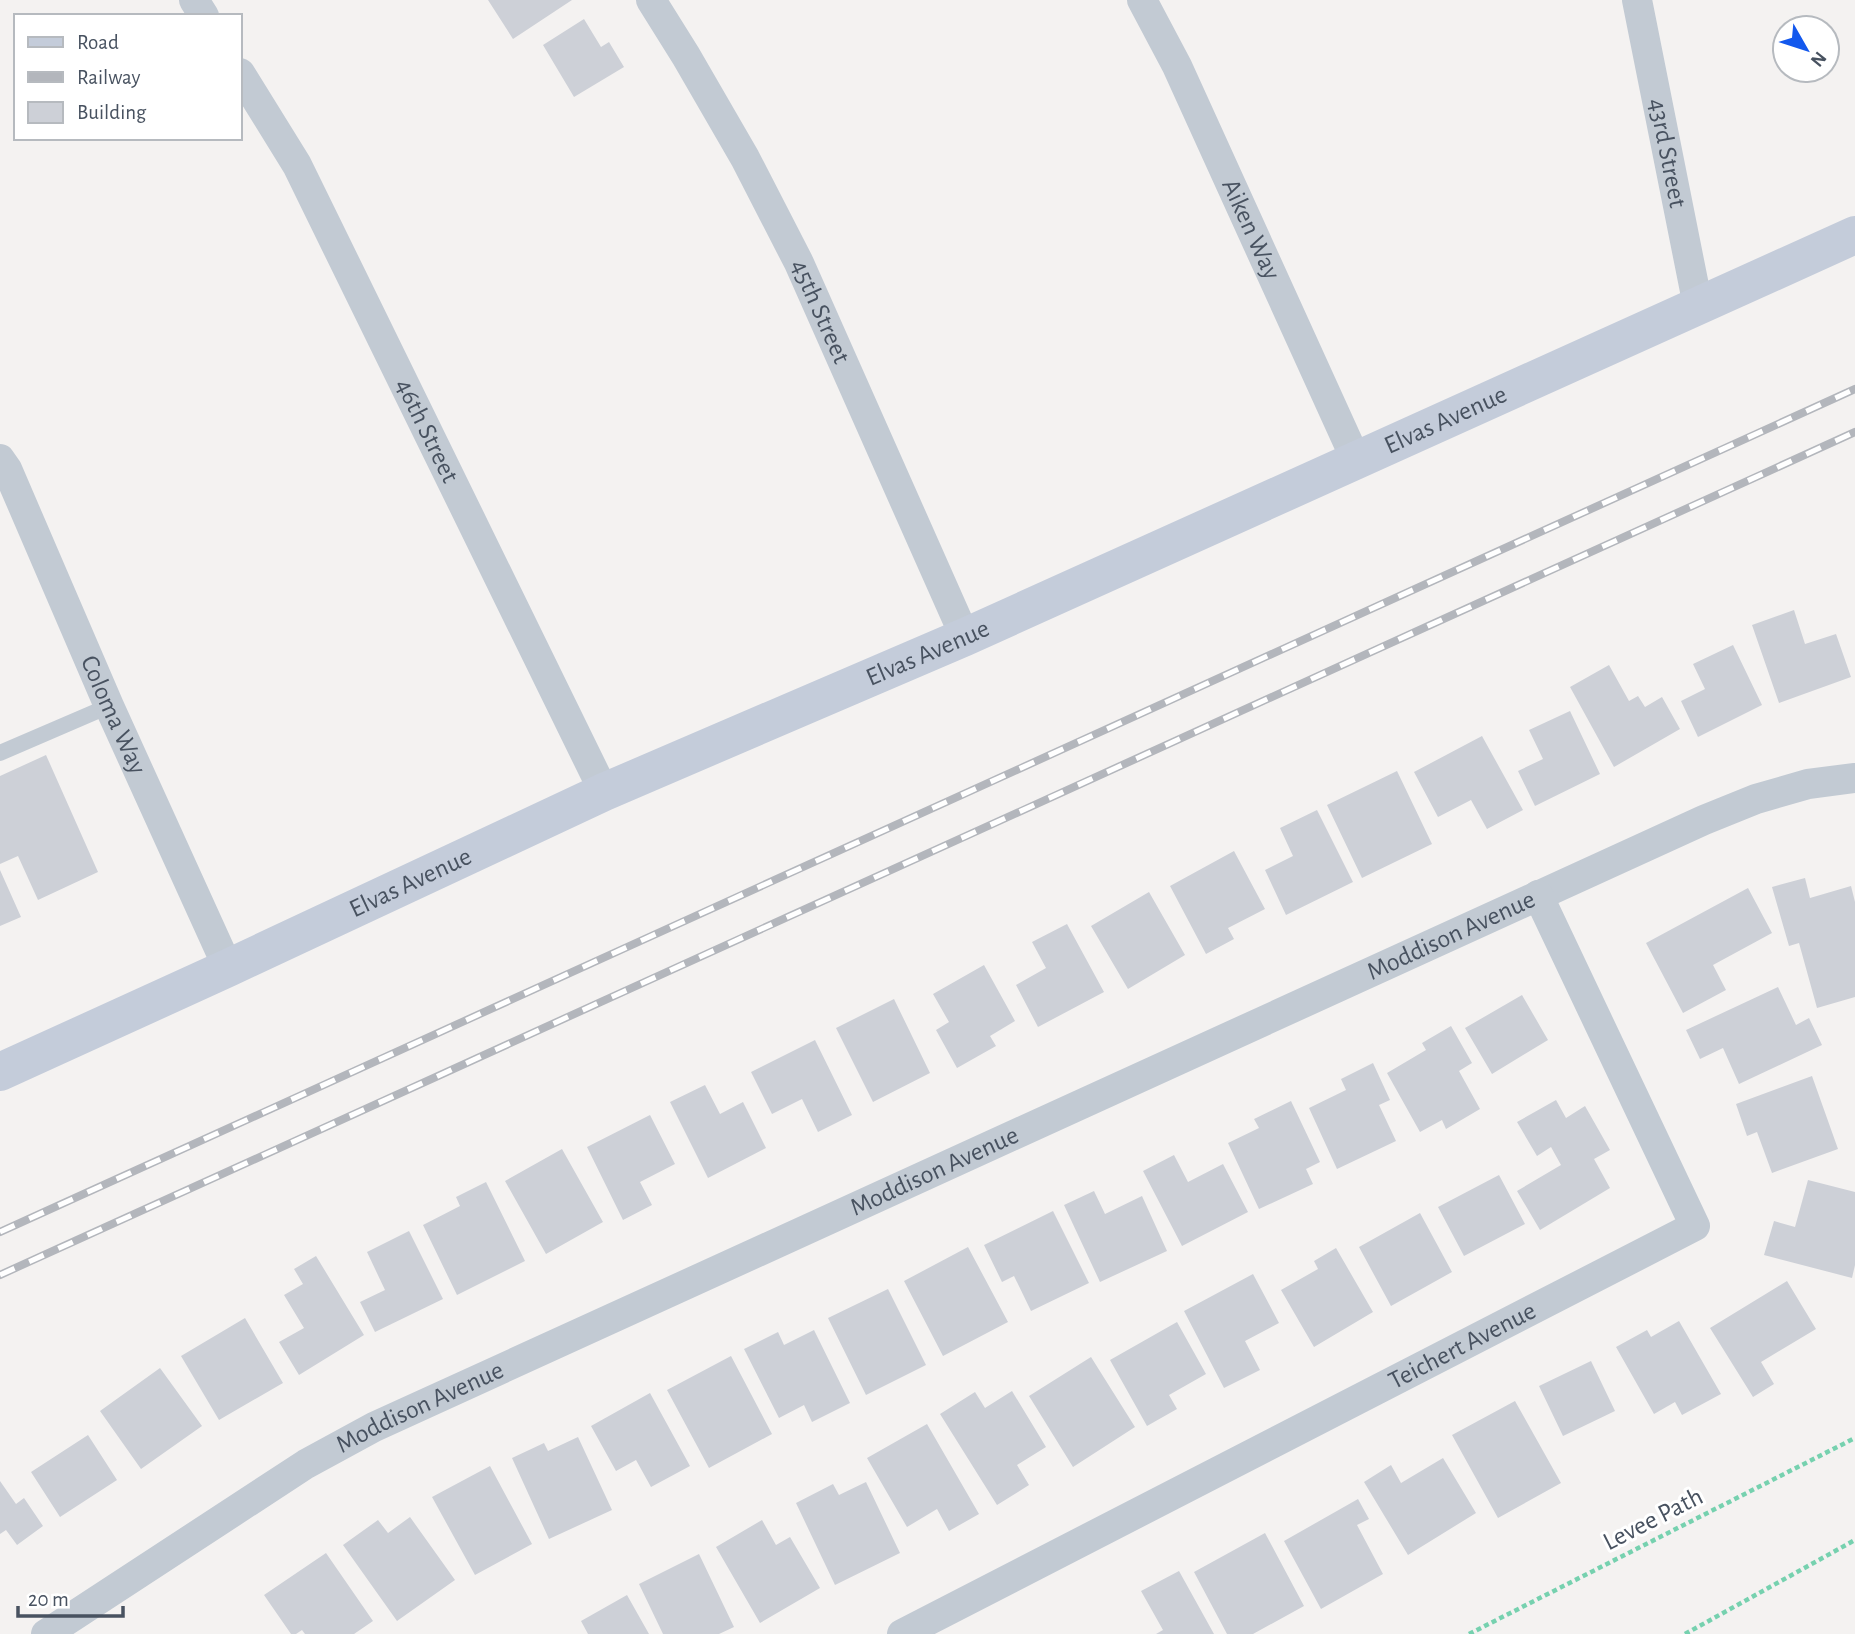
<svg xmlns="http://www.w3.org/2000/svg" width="1855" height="1634" font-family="'Alegreya Sans',sans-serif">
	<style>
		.building { fill: #cdd0d7 }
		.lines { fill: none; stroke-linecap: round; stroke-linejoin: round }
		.path { stroke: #76d1af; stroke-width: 4.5; stroke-dasharray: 5 3.5; stroke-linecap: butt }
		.lane { stroke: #c2cad3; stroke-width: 16 }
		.street { stroke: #c2cad3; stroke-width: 30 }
		.secondary { stroke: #c4ccda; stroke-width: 38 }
		.rail-casing { stroke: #b3b6bc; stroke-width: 8 }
		.rail { stroke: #fff; stroke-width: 5; stroke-dasharray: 16; stroke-linecap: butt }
		.labels { text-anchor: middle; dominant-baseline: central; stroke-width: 6; stroke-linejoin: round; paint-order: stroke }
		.street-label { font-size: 26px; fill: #485260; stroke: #fff }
	</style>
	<rect width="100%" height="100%" fill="#f4f2f1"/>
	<path class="building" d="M488 0H572L513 39Z
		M584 19 601 47 609 42 624 67 574 97 543 45Z
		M1794 610 1805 644 1836 634 1851 677 1779 703 1752 625Z
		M1733 645 1762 705 1698 737 1681 701 1705 689 1693 664Z
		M1609 665 1629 701 1638 696 1645 707 1662 697 1680 729 1614 767 1570 687Z
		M1570 711 1600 774 1535 806 1518 771 1543 759 1529 730Z
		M1482 736 1523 810 1487 829 1471 800 1438 817 1414 772Z
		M46 755 98 872 38 900 18 856 0 864V776Z
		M1397 771 1432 844 1362 878 1327 805Z
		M1317 810 1353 882 1286 915 1265 870 1293 856 1280 828Z
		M1234 851 1265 909 1228 928 1234 939 1206 954 1170 886Z
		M0 870 21 917 0 926Z
		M1805 878 1810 898 1851 886 1855 902V997L1817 1008 1799 943 1789 946 1772 887Z
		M1748 888 1772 933 1713 965 1726 990 1683 1013 1646 943Z
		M1149 892 1185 955 1128 989 1091 926Z
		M1067 924 1104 992 1038 1027 1016 985 1046 968 1032 942Z
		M984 965 1015 1021 990 1036 996 1046 957 1068 936 1030 949 1022 933 994Z
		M1778 987 1796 1025 1809 1018 1822 1045 1739 1084 1723 1048 1700 1059 1686 1030Z
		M1522 995 1548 1040 1492 1074 1465 1028Z
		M894 999 930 1073 873 1102 836 1028Z
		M1451 1026 1472 1063 1459 1071 1480 1109 1446 1129 1442 1120 1420 1132 1387 1073 1426 1050 1422 1043Z
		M815 1040 852 1115 818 1132 802 1099 772 1114 751 1072Z
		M1373 1063 1390 1100 1379 1105 1396 1141 1337 1169 1309 1108 1346 1090 1341 1079Z
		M1812 1076 1838 1149 1772 1173 1757 1132 1747 1136 1736 1104Z
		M705 1085 720 1114 743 1102 766 1148 708 1178 670 1102Z
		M1556 1100 1566 1118 1585 1106 1610 1150 1594 1159 1610 1188 1540 1230 1517 1191 1561 1165 1551 1147 1537 1156 1517 1122Z
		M1291 1101 1320 1162 1306 1169 1313 1184 1259 1209 1228 1143 1259 1128 1254 1119Z
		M650 1115 675 1164 640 1182 652 1205 623 1220 587 1147Z
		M562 1149 603 1222 546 1254 505 1181Z
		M1174 1155 1188 1182 1223 1164 1248 1212 1182 1246 1143 1171Z
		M1499 1175 1525 1224 1464 1256 1438 1207Z
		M1808 1180 1855 1192V1265L1852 1278 1764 1255 1774 1221 1795 1227Z
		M486 1182 525 1261 457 1295 423 1225 460 1206 456 1197Z
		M1094 1191 1105 1214 1142 1196 1167 1251 1100 1282 1064 1205Z
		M1053 1211 1089 1283 1031 1311 1014 1276 1002 1282 984 1245Z
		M1420 1213 1452 1272 1391 1306 1359 1247Z
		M409 1231 443 1299 375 1332 360 1302 385 1290 367 1252Z
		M968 1247 1008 1322 943 1356 904 1281Z
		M1336 1248 1373 1312 1314 1347 1281 1290 1318 1269 1314 1261Z
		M316 1256 364 1335 299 1375 279 1342 304 1328 284 1295 303 1284 294 1269Z
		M1253 1274 1279 1323 1245 1341 1260 1370 1224 1388 1184 1311Z
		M1787 1281 1816 1329 1761 1362 1774 1384 1753 1397 1710 1328Z
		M888 1289 926 1365 866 1395 828 1318Z
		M245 1318 283 1383 219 1420 181 1356Z
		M1679 1321 1721 1394 1682 1415 1675 1402 1654 1414 1616 1347 1647 1330 1651 1337Z
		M1177 1322 1206 1374 1169 1395 1177 1409 1147 1426 1110 1360Z
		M814 1330 850 1403 812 1422 804 1405 779 1418 744 1349 778 1332 784 1345Z
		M731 1356 772 1434 709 1468 667 1390Z
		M1091 1357 1135 1427 1073 1467 1029 1396Z
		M1591 1361 1615 1411 1563 1436 1539 1386Z
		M160 1368 202 1426 141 1469 100 1411Z
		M1012 1391 1046 1447 1017 1465 1029 1485 997 1505 940 1414 975 1392 985 1408Z
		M650 1393 690 1466 651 1487 636 1460 616 1471 591 1426Z
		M1515 1401 1561 1483 1498 1518 1452 1435Z
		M927 1424 979 1514 949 1531 937 1509 907 1527 867 1458Z
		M88 1435 117 1480 60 1517 31 1472Z
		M578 1437 612 1510 549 1539 512 1458 544 1443 548 1451Z
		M1443 1458 1476 1513 1408 1555 1364 1482 1391 1465 1401 1483Z
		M490 1466 532 1544 475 1575 432 1497Z
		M0 1481 16 1504 24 1498 43 1526 17 1545 6 1530 0 1534Z
		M866 1482 900 1553 835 1585 796 1503 833 1484 839 1495Z
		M1358 1499 1369 1519 1357 1525 1383 1574 1321 1609 1284 1541Z
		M410 1517 455 1580 397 1621 343 1545 378 1520 388 1533Z
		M762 1520 776 1545 790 1537 820 1588 760 1623 716 1547Z
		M1265 1533 1304 1606 1253 1634H1227L1194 1572Z
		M326 1553 373 1621 354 1634H305L302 1630 296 1634H291L264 1595Z
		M699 1554 734 1627 719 1634H663L639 1584Z
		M1179 1571 1214 1634H1156L1163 1630 1141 1591Z
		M627 1595 649 1634H588L581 1621Z"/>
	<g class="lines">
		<path class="path" d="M1469 1634 1855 1438
			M1685 1634 1855 1540"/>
		<path class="lane" d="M0 753 109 706"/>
		<g class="street">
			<path d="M194 0 204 16"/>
			<path id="s1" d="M651 0 686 56 745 158 799 263 965 637"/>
			<path id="s2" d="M1142 0 1177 66 1356 460"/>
			<path id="s3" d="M1637 0 1698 306"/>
			<path id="s4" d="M240 73 297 165 604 792"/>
			<path id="s5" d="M0 459 7 469 109 706 228 968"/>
			<path id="s6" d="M46 1634 306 1464 374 1427 1704 820 1756 799 1808 784 1855 778"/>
			<path id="s7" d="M902 1634 1695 1226 1538 895"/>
		</g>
		<path class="secondary" id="s8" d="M0 1072 228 968 604 792 965 637 1855 235"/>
		<defs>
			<path id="rail" d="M0 1232 1855 389
				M0 1275 1855 432"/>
		</defs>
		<use href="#rail" class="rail-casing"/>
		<use href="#rail" class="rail"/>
	</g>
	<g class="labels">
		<g class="street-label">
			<text stroke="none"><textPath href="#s3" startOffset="156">43rd Street</textPath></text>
			<text stroke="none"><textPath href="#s2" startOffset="254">Aiken Way</textPath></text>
			<text stroke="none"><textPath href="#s1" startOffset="355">45th Street</textPath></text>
			<text stroke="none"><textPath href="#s8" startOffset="1586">Elvas Avenue</textPath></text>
			<text stroke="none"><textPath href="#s4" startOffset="404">46th Street</textPath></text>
			<text stroke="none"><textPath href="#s8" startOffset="1018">Elvas Avenue</textPath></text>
			<text stroke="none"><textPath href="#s5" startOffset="280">Coloma Way</textPath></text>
			<text stroke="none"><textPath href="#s8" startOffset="452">Elvas Avenue</textPath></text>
			<text stroke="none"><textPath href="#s6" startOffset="1572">Moddison Avenue</textPath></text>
			<text stroke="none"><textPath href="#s6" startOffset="1004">Moddison Avenue</textPath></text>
			<text stroke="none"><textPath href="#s7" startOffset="630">Teichert Avenue</textPath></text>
			<text stroke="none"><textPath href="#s6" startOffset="438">Moddison Avenue</textPath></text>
			<text transform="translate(1653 1519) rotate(-27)">Levee Path</text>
		</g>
	</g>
	<rect x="14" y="14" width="228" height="126" fill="#ffffff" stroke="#b6babf" stroke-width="2"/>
	<rect x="28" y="37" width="35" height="10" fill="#c4ccda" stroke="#b6babf" stroke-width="2"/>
	<text x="77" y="49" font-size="21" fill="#485260">Road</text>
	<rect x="28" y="72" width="35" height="10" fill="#b3b6bc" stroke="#b6babf" stroke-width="2"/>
	<text x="77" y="84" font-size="21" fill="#485260">Railway</text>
	<rect x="28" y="102" width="35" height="21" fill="#cdd0d7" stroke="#b6babf" stroke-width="2"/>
	<text x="77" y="119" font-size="21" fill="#485260">Building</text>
	<g transform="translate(1806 49) rotate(129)"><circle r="33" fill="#ffffff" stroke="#b6babf" stroke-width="2"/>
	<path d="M0-5L12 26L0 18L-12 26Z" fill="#1358ed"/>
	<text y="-10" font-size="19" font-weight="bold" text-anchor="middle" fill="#485260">N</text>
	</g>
	<path d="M18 1606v10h105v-10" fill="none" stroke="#485260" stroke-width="3.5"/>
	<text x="28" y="1606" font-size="21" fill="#485260" stroke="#ffffff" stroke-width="5" paint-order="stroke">20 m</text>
</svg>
